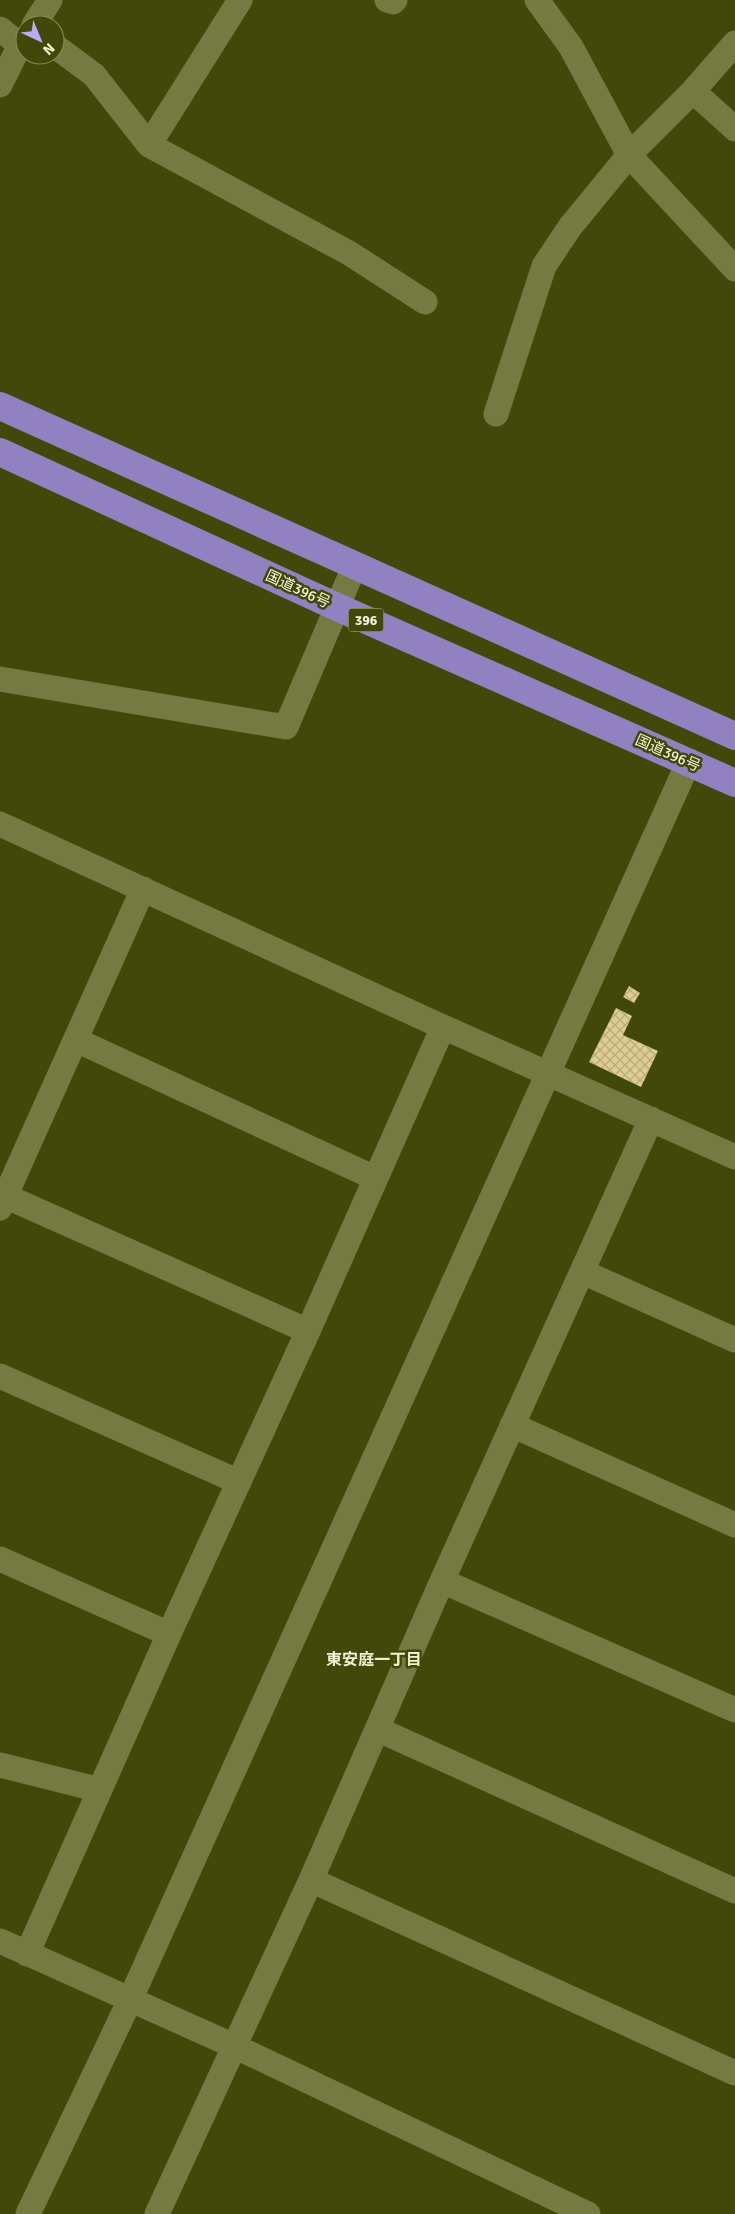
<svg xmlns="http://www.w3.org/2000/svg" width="735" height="2214" font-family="Signika,'Noto Sans JP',sans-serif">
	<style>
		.building { fill: url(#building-cross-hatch) }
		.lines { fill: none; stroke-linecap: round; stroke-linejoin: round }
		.street { stroke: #747b42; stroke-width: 25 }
		.highway { stroke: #9181c0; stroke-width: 28 }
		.labels { text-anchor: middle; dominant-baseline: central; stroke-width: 5; stroke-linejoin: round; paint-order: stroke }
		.shield { fill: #42480a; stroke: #bbc098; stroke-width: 1 }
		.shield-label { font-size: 14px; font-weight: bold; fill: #eff4d5 }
		.street-label { font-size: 15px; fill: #eff4d5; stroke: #42480a }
		.neighbourhood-label { font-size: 16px; font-weight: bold; fill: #eff4d5; stroke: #42480a }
	</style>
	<defs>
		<pattern id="building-cross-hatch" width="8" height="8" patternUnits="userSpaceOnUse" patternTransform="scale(1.25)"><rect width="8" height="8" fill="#decd91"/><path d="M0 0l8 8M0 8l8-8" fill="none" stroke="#b8ac7d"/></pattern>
	</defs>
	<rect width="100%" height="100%" fill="#42480a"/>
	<path class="building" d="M629 986 640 993 634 1003 623 997Z
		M616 1008 632 1016 623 1035 658 1051 641 1087 589 1062Z"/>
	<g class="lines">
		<path class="street" d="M387 0 393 2 395 0
			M537 0 571 47 629 155 693 91 735 43
			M34 25 50 0
			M0 29 20 45 25 38
			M55 46 94 75 149 145 349 253 425 302
			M0 85 20 45
			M693 91 735 129
			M149 145 240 0
			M496 414 544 266 570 227 629 155 735 269
			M0 679 286 727 355 565
			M0 824 443 1027 735 1157
			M76 1040 375 1178
			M5 1196 308 1331
			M0 1208 143 889
			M583 1272 735 1340
			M0 1376 239 1482
			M512 1425 735 1525
			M0 1559 169 1634
			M442 1581 735 1710
			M377 1729 735 1891
			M0 1765 100 1790
			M311 1880 735 2073
			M0 1941 234 2046 588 2214
			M27 1954 169 1634 308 1331 443 1027
			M28 2214 130 2000 689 761
			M157 2214 311 1880 442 1581 651 1119"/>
		<path class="highway" d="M0 406 735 736
			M0 452 337 607 735 783"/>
	</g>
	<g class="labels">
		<rect class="shield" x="348.5" y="608.5" width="35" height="23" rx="4"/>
		<g class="shield-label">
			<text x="366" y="620">396</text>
		</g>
		<g class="street-label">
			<text transform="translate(298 589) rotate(25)">国道396号</text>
			<text transform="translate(668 753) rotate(24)">国道396号</text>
		</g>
		<g class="neighbourhood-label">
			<text x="374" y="1660">東安庭一丁目</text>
		</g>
	</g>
	<g transform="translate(40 40) rotate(136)"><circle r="24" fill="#42480a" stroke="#878d5b"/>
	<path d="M0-4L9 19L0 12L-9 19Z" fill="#bcaaf5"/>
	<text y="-8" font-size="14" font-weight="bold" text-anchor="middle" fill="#eff4d5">N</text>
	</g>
</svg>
